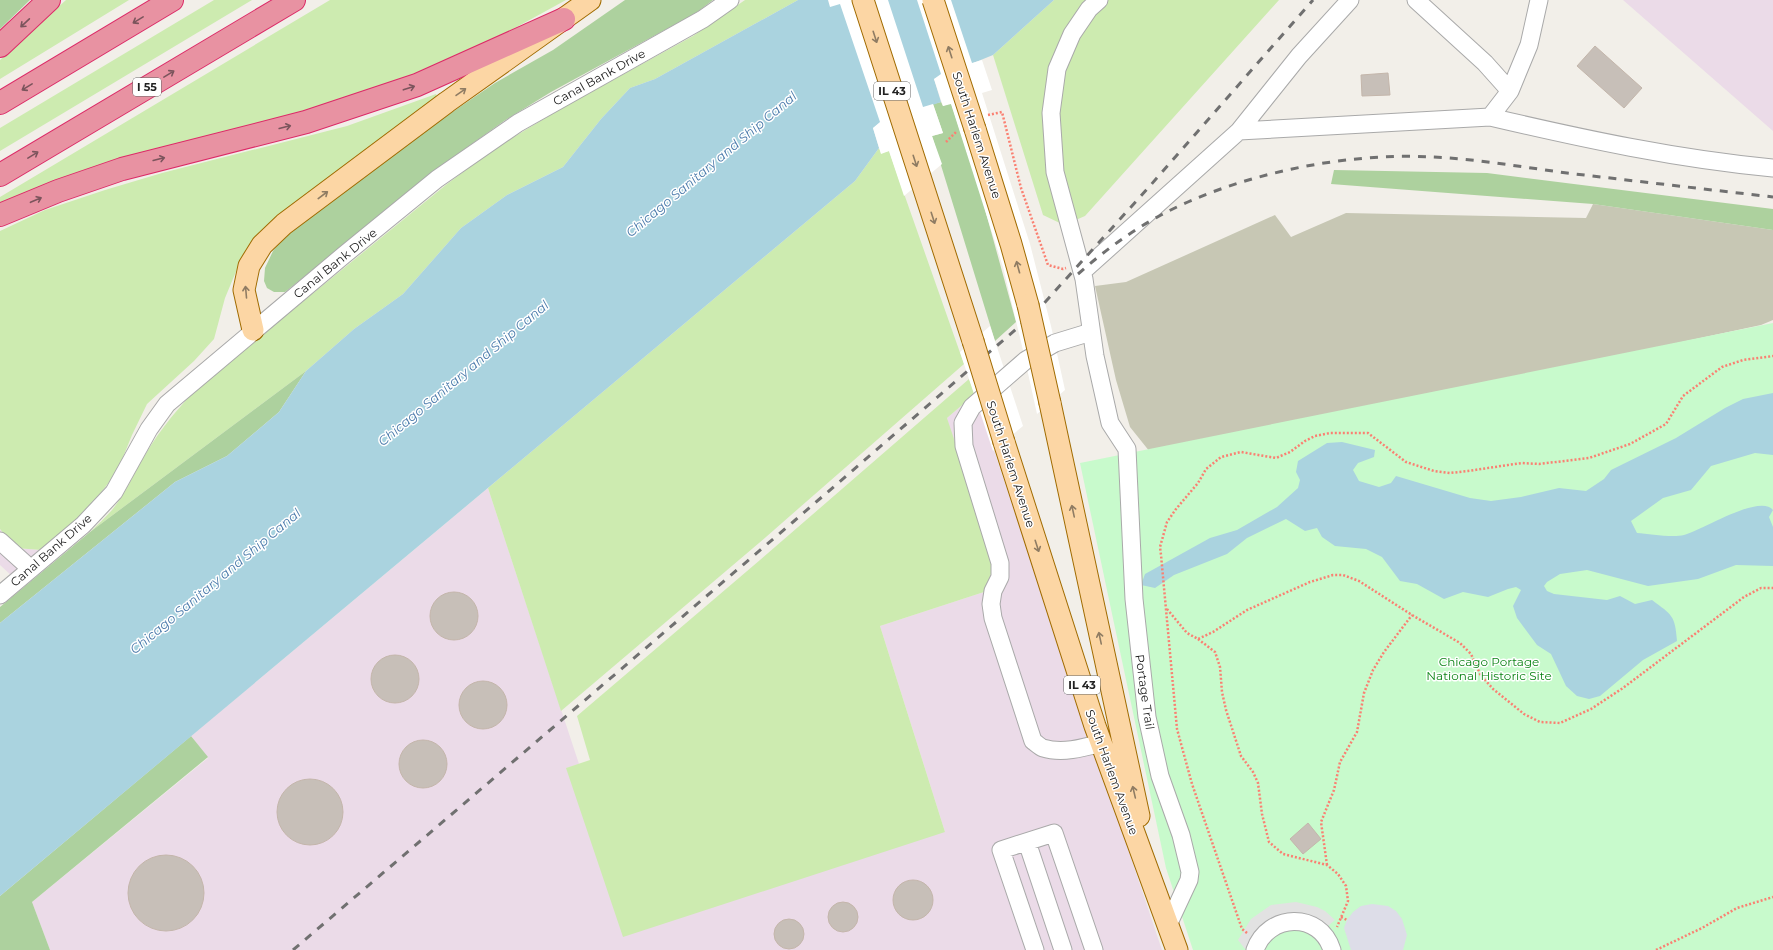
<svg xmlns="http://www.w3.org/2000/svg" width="1773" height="950" font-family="Montserrat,sans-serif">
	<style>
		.industrial { fill: #ebdbe8 }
		.construction { fill: #c7c7b4 }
		.grass { fill: #cdebb0 }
		.forest { fill: #add19e }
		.park { fill: #c8facc }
		.parking { fill: #e2e2e2 }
		.plaza { fill: #dddde8 }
		.water { fill: #aad3df }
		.pier { fill: #fff }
		.building { fill: #c7bfb8; stroke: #c4b6ab }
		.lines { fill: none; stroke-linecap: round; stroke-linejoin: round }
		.minor-casing { stroke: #a9a9a9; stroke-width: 19 }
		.major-casing { stroke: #a06b00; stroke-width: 23 }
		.highway-casing { stroke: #dc2a67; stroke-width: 24 }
		.path { stroke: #fa8072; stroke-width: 2.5; stroke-dasharray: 2 2; stroke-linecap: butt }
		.minor { stroke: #fff; stroke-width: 17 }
		.major { stroke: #fcd6a4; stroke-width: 21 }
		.highway { stroke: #e892a2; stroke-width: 22 }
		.rail { stroke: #707070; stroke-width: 3; stroke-dasharray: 8 8; stroke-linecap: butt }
		.major-bridge-casing { stroke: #a06b00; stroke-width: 23; stroke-linecap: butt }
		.major-bridge { stroke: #fcd6a4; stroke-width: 21 }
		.oneway { stroke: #7b545c }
		.oneway2 { stroke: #8f7c63 }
		.labels { text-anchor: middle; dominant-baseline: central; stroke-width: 3; stroke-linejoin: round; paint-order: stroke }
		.shield { fill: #fff; stroke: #646464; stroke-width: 1 }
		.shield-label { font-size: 11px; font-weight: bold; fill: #222 }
		.street-label { font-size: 12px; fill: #222; stroke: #fff }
		.park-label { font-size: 12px; fill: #0c8416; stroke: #fff }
		.water-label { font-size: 13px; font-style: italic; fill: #4a7aab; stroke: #fff }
	</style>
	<rect width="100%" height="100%" fill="#f2efe9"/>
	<path class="industrial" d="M1623 0H1773V131Z
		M975 394 1162 950H50L32 902 208 758 191 736 488 488 579 764 567 768 945 832 880 626 984 592 953 441 947 418Z
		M0 529 15 548 42 550 12 576 0 565Z"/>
	<path class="construction" d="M1593 204 1773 230V320L1761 325 1294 425 1154 457 1130 427 1116 380 1095 286 1126 282 1275 215 1291 237 1346 213 1586 218Z"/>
	<path class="grass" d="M66 0H129L0 79V60Z
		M214 0H252L0 151V128Z
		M330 0H566L480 47 367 95 0 205V197Z
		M745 0H798L655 79 630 88 601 119 563 167 507 195 461 228 403 294 354 329 306 371 90 532C97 525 105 518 112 510 126 493 134 473 145 455 161 428 181 404 203 383L447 184 497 147 562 108 693 36Z
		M1054 0H1279L1085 216 1064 225 1043 215 993 55Z
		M436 94 439 102 240 262 225 298 214 339 194 361 147 404 132 435 117 472 89 508 42 550 15 548 0 529V231L45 210 105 190 162 173 347 126Z
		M879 148 881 153 889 151 964 364 759 543 561 711 488 488 855 181Z
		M969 379 975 394 947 418 991 550 994 566 984 592 880 626 945 832 623 937 566 768 590 760 577 716 760 560Z"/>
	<path class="forest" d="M0 0H30L0 29Z
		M625 0H713L696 13 551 92 504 121 462 151 285 292H274L267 288 264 281 265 268 273 251 290 229 385 158 495 83 553 50Z
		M941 102 943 106 951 103 981 195 1016 322 995 341 932 136 943 133 933 104Z
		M1334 170 1487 173 1773 209V230L1593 204 1331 184Z
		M306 371 279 412 227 456 175 482 0 623V607L90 532Z
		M191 736 208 757 32 902 50 950H0V896Z"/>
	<path class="park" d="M1773 323V950H1193L1166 868 1080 463Z"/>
	<path class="parking" d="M1296 902 1317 907 1325 911 1335 920 1321 932 1301 922 1245 949 1238 940 1251 919 1271 905Z"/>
	<path class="plaza" d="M1372 904 1388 906 1396 911 1402 919 1407 935 1403 950H1351L1344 928 1347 920 1353 912 1361 906Z"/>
	<path class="water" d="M798 0H1054L993 55 934 79 941 102 880 123 873 128 879 148 855 181 0 896V623L175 482 227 456 279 412 306 371 354 329 403 294 461 228 507 195 563 167 601 119 630 88 655 79Z
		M1773 393V455L1755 453 1711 466 1691 490 1663 498 1631 521 1637 533C1649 534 1673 538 1684 535 1701 531 1760 493 1773 510L1769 517 1773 527V566L1736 565 1698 579 1648 586 1587 570 1560 574 1547 582 1544 586 1547 591 1554 594 1607 600 1620 596 1635 604 1652 600C1672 615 1675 615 1677 641L1643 660 1600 696 1589 699 1577 696 1566 686 1551 654 1537 645 1517 618 1513 606 1521 590 1516 587 1508 589 1488 597 1463 592 1444 599 1417 584 1400 581 1382 557 1366 549 1335 546 1322 537 1317 528 1305 531 1286 519 1247 538 1227 554 1174 575 1155 588 1141 585 1145 574 1210 538 1237 530 1277 507 1298 488 1300 480 1296 472 1298 461 1327 443 1342 442 1375 450 1374 457 1358 463 1353 470 1359 481 1379 487 1391 483 1396 476 1470 498 1491 501 1521 497 1559 488 1586 491 1604 479 1611 470 1676 438 1725 408 1743 399Z"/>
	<path class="pier" d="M828 0H888L923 107 933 104 943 133 932 136 942 164 904 196 889 151 881 154 873 128 880 122 840 4 830 7Z
		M917 0H951L972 63 982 60 992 90 982 93 1030 244 1051 326 1065 390 1037 414 1022 346 1003 267 951 104 943 106 934 79 941 74Z
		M990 326 1023 426 993 451 960 352Z"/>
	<path class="building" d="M1595 46 1642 88 1624 108 1577 66Z
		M1388 73 1390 95 1362 96 1361 75Z
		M430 616a24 24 0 1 1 48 0a24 24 0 1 1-48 0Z
		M371 679a24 24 0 1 1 48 0a24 24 0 1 1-48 0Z
		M459 705a24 24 0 1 1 48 0a24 24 0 1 1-48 0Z
		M399 764a24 24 0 1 1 48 0a24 24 0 1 1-48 0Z
		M277 812a33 33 0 1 1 66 0a33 33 0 1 1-66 0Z
		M1308 823 1321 839 1303 854 1290 839Z
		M128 893a38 38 0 1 1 76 0a38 38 0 1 1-76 0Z
		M893 900a20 20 0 1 1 40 0a20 20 0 1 1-40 0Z
		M828 917a15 15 0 1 1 30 0a15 15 0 1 1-30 0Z
		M774 934a15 15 0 1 1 30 0a15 15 0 1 1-30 0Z"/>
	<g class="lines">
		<defs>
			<path id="minor" d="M1099 0 1089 9 1072 34 1057 69 1051 113 1055 172 1084 279 1095 356 1110 423 1127 449 1134 599 1147 717 1160 776 1181 835 1190 872 1189 880 1168 925
				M1510 91 1529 45 1539 0
				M1490 117C1584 139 1677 159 1773 168
				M1239 131 1490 117 1510 91 1485 63 1416 0
				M1082 272 1239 131 1299 56 1350 0
				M1091 332 1055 343 1026 360 972 407 963 423 964 446 1000 563V577L993 591 991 604 993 618 1033 741C1036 743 1040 747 1043 748 1062 754 1083 748 1101 743
				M0 541 31 569
				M0 595 83 525 114 492 149 429 167 404 344 255 437 179 518 123 703 19 730 0
				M1027 842 1063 950
				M1035 950 1001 850 1054 833 1094 950
				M1255 950C1268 913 1320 911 1332 950"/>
			<path id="major" d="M863 0 973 341
				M975 129 1011 244 1028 305
				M253 330 244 290 249 266 262 245 284 224 447 102 590 0
				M1050 403 1139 816
				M1004 442 1095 726 1177 950"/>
			<path id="highway" d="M0 46 49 0
				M0 103 172 0
				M0 175 294 0
				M0 215 58 191 122 169 306 122 417 85 564 19"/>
		</defs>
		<use href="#minor" class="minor-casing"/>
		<use href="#major" class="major-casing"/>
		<use href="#highway" class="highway-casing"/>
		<path class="path" d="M988 115 1002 112 1021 188 1048 265 1063 269 1066 268
			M946 142 957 131
			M1167 609 1187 633 1198 639 1213 632 1247 610 1310 582 1333 575H1343L1359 581 1412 615 1460 643 1471 654 1480 674 1493 689 1524 714 1540 722 1560 723 1591 709 1623 688 1744 597 1761 588H1773
			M1198 639 1215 652 1220 667 1222 692 1226 710 1241 756 1253 772 1258 783 1262 814 1269 842 1283 854 1327 865 1338 874 1346 886 1348 901 1337 927
			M1327 865 1321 822 1334 790 1340 762 1357 732 1364 693 1373 670 1384 652 1412 615
			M1341 917 1347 920
			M1247 933 1242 929 1192 784 1177 729 1161 555 1160 547 1167 522 1176 509 1198 483 1206 469 1221 457 1241 452 1276 458 1290 452 1305 441 1315 436 1330 433H1368L1406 462 1434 471 1450 473 1468 471 1508 465 1522 463 1539 464 1589 458 1630 444 1666 424 1683 396 1722 367 1743 360 1773 356
			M1656 950 1702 928 1737 908 1773 897"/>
		<use href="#minor" class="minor"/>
		<use href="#major" class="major"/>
		<use href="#highway" class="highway"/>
		<path class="rail" d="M1078 274C1103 252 1131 231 1161 215 1238 174 1346 152 1432 157 1477 159 1522 167 1567 173 1635 181 1704 189 1773 197
			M293 950 793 522 1037 311 1149 187 1313 0"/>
		<defs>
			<path id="major-bridge" d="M933 0 975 129
				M1028 305 1050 403
				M973 341 1004 442"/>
		</defs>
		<use href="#major-bridge" class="major-bridge-casing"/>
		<use href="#major-bridge" class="major-bridge"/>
	</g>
	<defs><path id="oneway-shaft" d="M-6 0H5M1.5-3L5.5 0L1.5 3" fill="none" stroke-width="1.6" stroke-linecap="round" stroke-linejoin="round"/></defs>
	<g class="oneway">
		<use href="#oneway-shaft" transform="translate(138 20) rotate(149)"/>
		<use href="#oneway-shaft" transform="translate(25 23) rotate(137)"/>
		<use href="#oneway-shaft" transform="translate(169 74) rotate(-31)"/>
		<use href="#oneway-shaft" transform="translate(27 87) rotate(149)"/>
		<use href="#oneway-shaft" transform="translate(409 88) rotate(-18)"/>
		<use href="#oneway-shaft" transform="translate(285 127) rotate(-14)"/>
		<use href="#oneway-shaft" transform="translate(33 155) rotate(-31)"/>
		<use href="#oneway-shaft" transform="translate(159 159) rotate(-14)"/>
		<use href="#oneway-shaft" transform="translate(36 200) rotate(-23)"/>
	</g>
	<g class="oneway2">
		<use href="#oneway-shaft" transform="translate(875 37) rotate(72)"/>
		<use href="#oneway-shaft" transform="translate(950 52) rotate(-108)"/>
		<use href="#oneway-shaft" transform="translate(461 92) rotate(-35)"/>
		<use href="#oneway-shaft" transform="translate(915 161) rotate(72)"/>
		<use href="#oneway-shaft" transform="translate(323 195) rotate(-37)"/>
		<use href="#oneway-shaft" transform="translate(933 218) rotate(72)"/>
		<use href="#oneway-shaft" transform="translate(1018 267) rotate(-105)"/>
		<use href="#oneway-shaft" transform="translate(246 292) rotate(-95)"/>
		<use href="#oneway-shaft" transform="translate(1073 511) rotate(-102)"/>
		<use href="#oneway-shaft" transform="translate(1037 546) rotate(72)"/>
		<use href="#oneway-shaft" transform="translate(1100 638) rotate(-102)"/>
		<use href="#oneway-shaft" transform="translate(1134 792) rotate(-103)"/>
	</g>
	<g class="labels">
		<g class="shield">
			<rect x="133" y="78" width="28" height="18" rx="3"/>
			<rect x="874" y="82" width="36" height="18" rx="3"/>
			<rect x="1064" y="676" width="36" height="18" rx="3"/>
		</g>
		<g class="shield-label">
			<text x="147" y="87">I 55</text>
			<text x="892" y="91">IL 43</text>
			<text x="1082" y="685">IL 43</text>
		</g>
		<g class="street-label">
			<text transform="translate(599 77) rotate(-29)">Canal Bank Drive</text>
			<text transform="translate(977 135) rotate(72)">South Harlem Avenue</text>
			<text transform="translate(335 263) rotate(-39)">Canal Bank Drive</text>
			<text transform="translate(1011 464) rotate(72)">South Harlem Avenue</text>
			<text transform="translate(51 550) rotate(-41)">Canal Bank Drive</text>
			<text transform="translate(1145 692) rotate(82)">Portage Trail</text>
			<text transform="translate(1112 772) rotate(70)">South Harlem Avenue</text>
		</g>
		<g class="park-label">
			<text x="1489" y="661">Chicago Portage<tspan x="1489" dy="14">National Historic Site</tspan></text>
		</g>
		<g class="water-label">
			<text transform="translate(711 164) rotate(-40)">Chicago Sanitary and Ship Canal</text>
			<text transform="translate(463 373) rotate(-40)">Chicago Sanitary and Ship Canal</text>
			<text transform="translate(215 581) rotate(-40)">Chicago Sanitary and Ship Canal</text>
		</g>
	</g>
</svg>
